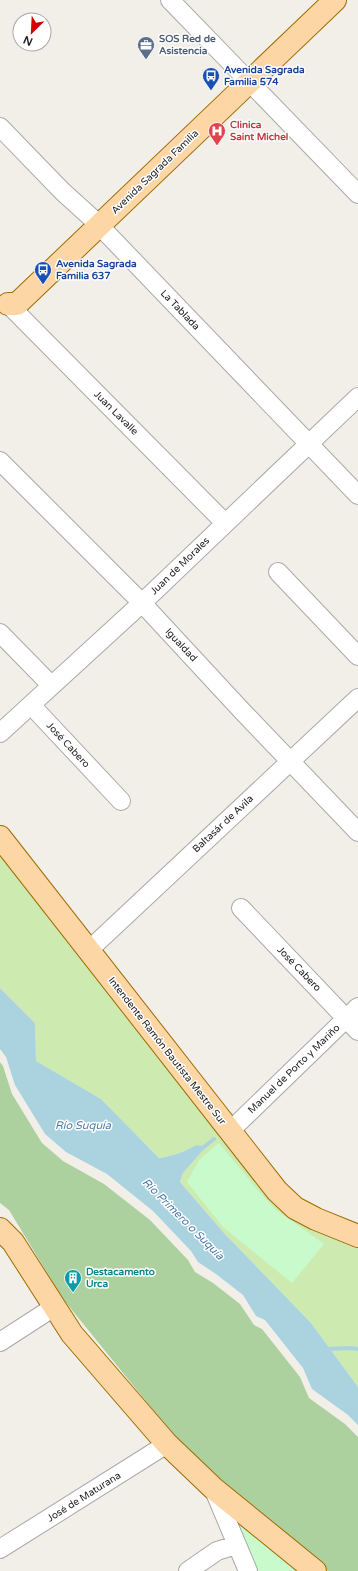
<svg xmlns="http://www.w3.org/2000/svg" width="358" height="1571" font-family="'Varela Round',sans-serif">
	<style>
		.grass { fill: #cdebb0 }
		.forest { fill: #add19e }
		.park { fill: #c8facc }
		.water { fill: #aad3df }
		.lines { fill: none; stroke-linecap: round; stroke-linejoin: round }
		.stream { stroke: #aad3df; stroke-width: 4 }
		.minor-casing { stroke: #a9a9a9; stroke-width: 20 }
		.major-casing { stroke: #a06b00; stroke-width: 24 }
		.minor { stroke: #fff; stroke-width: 18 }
		.major { stroke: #fcd6a4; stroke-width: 22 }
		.labels { text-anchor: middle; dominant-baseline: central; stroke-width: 3; stroke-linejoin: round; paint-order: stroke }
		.service-label { font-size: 10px; font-weight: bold; fill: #4e5e75; stroke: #fff; text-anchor: start }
		.transit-label { font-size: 10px; font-weight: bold; fill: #164399; stroke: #fff; text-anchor: start }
		.health-label { font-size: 10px; font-weight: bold; fill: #be3a42; stroke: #fff; text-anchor: start }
		.street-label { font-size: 10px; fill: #222; stroke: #fff }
		.culture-label { font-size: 10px; font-weight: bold; fill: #0d838f; stroke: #fff; text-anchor: start }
		.water-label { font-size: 11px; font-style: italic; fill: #4a7aab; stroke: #fff }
	</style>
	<rect width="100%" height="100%" fill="#f2efe9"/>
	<path class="grass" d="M0 837 277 1191 358 1236V1387L311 1323 224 1233 180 1182 183 1173 205 1148 196 1145C184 1152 173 1156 159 1158L101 1099 36 1061 35 1023 0 988Z"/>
	<path class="forest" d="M0 1062 3 1066 12 1094 42 1143 63 1161 104 1184 150 1220 188 1260 195 1272 213 1283 240 1304 254 1325 262 1329 300 1377 309 1398 345 1424 358 1437V1571H328L249 1506 179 1442 63 1299 9 1210 0 1203Z"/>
	<path class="park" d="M219 1143 255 1187 275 1209 324 1244 292 1283 223 1227 187 1182 199 1160Z
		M229 1512 304 1571H256Z"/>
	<path class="water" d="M0 988 35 1023 36 1061 101 1099 159 1158C173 1156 184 1152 196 1145L203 1146 205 1148 183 1173 180 1182 224 1233 311 1323 358 1387V1425L348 1415 312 1389 303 1368 265 1320 256 1316 243 1295 216 1274 198 1262 191 1251 153 1211 107 1174 66 1152 45 1134 15 1085 6 1057 0 1049Z"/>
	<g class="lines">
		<path class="stream" d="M200 1150 214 1139
			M325 1349 350 1348 358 1349"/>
		<defs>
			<path id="minor" d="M170 0 358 194
				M0 127 62 191 95 221 358 495
				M8 304 225 523
				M0 461 142 603 243 712 358 832
				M278 572 358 656
				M0 633 51 685
				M31 705 121 801
				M0 733 142 603 358 397
				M241 908 358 1031
				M89 950 358 698
				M230 1131 358 1007
				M0 1342 54 1307
				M213 1488 248 1571
				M0 1549 167 1444
				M188 1571 217 1551 236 1545"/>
			<path id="major" d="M8 304H17L335 0
				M0 837 277 1191 295 1208 316 1219 358 1236
				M0 1229 13 1242 72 1334 167 1444 213 1488 315 1571"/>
		</defs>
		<use href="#minor" class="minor-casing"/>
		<use href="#major" class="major-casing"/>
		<use href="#minor" class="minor"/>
		<use href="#major" class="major"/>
	</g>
	<defs>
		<symbol id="office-pin" viewBox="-11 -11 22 30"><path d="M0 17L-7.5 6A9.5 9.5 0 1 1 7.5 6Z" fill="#5c6f8a" stroke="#fff"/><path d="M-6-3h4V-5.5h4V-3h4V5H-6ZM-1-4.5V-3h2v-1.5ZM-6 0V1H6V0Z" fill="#fff"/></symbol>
		<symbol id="bus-pin" viewBox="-11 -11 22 30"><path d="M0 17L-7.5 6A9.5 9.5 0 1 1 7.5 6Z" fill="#1a4fb4" stroke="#fff"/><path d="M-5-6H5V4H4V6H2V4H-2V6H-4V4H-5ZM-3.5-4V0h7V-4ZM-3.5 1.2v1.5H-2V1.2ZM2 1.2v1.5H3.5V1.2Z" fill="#fff"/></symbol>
		<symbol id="hospital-pin" viewBox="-11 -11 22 30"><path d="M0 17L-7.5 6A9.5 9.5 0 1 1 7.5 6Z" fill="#e0444e" stroke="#fff"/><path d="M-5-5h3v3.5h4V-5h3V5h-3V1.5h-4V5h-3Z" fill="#fff"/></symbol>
		<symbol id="building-pin" viewBox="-11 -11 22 30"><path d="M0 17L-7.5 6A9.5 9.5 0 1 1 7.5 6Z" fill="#0f9aa8" stroke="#fff"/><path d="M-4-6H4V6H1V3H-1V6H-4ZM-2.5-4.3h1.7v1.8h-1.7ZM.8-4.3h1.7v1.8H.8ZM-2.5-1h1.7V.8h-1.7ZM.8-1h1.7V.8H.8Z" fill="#fff"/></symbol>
	</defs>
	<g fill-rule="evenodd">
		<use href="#office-pin" x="136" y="35" width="20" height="27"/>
		<use href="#bus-pin" x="201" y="66" width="20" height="27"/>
		<use href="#hospital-pin" x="207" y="121" width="20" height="27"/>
		<use href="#bus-pin" x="33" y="260" width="20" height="27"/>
		<use href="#building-pin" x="63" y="1268" width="20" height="27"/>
	</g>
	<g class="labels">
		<g class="service-label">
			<text x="159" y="39">SOS Red de<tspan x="159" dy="12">Asistencia</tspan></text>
		</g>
		<g class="transit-label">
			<text x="224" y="70">Avenida Sagrada<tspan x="224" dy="12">Familia 574</tspan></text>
			<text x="56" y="264">Avenida Sagrada<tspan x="56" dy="12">Familia 637</tspan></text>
		</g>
		<g class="health-label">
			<text x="230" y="125">Clinica<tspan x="230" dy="12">Saint Michel</tspan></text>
		</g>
		<g class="street-label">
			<text transform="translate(155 172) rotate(-44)">Avenida Sagrada Familia</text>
			<text transform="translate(180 310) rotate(46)">La Tablada</text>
			<text transform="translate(116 413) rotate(45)">Juan Lavalle</text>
			<text transform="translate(180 566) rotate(-44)">Juan de Morales</text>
			<text transform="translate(181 645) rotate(47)">Igualdad</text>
			<text transform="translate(68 745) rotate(47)">José Cabero</text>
			<text transform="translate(223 824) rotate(-43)">Baltasár de Avila</text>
			<text transform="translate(299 969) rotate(46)">José Cabero</text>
			<text transform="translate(167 1051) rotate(52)">Intendente Ramón Bautista Mestre Sur</text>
			<text transform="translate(294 1069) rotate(-44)">Manuel de Porto y Mariño</text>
			<text transform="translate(84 1497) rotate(-32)">José de Maturana</text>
		</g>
		<g class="culture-label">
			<text x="86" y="1272">Destacamento<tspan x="86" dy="12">Urca</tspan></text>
		</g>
		<g class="water-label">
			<text x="83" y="1125">Río Suquía</text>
			<text transform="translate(183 1219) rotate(45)">Río Primero o Suquía</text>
		</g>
	</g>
	<g transform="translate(32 32) rotate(204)"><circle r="19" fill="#ffffff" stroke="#a7a7a7"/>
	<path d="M0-3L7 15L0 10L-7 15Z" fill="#d40000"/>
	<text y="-6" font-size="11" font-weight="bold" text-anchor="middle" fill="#222222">N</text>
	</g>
</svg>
